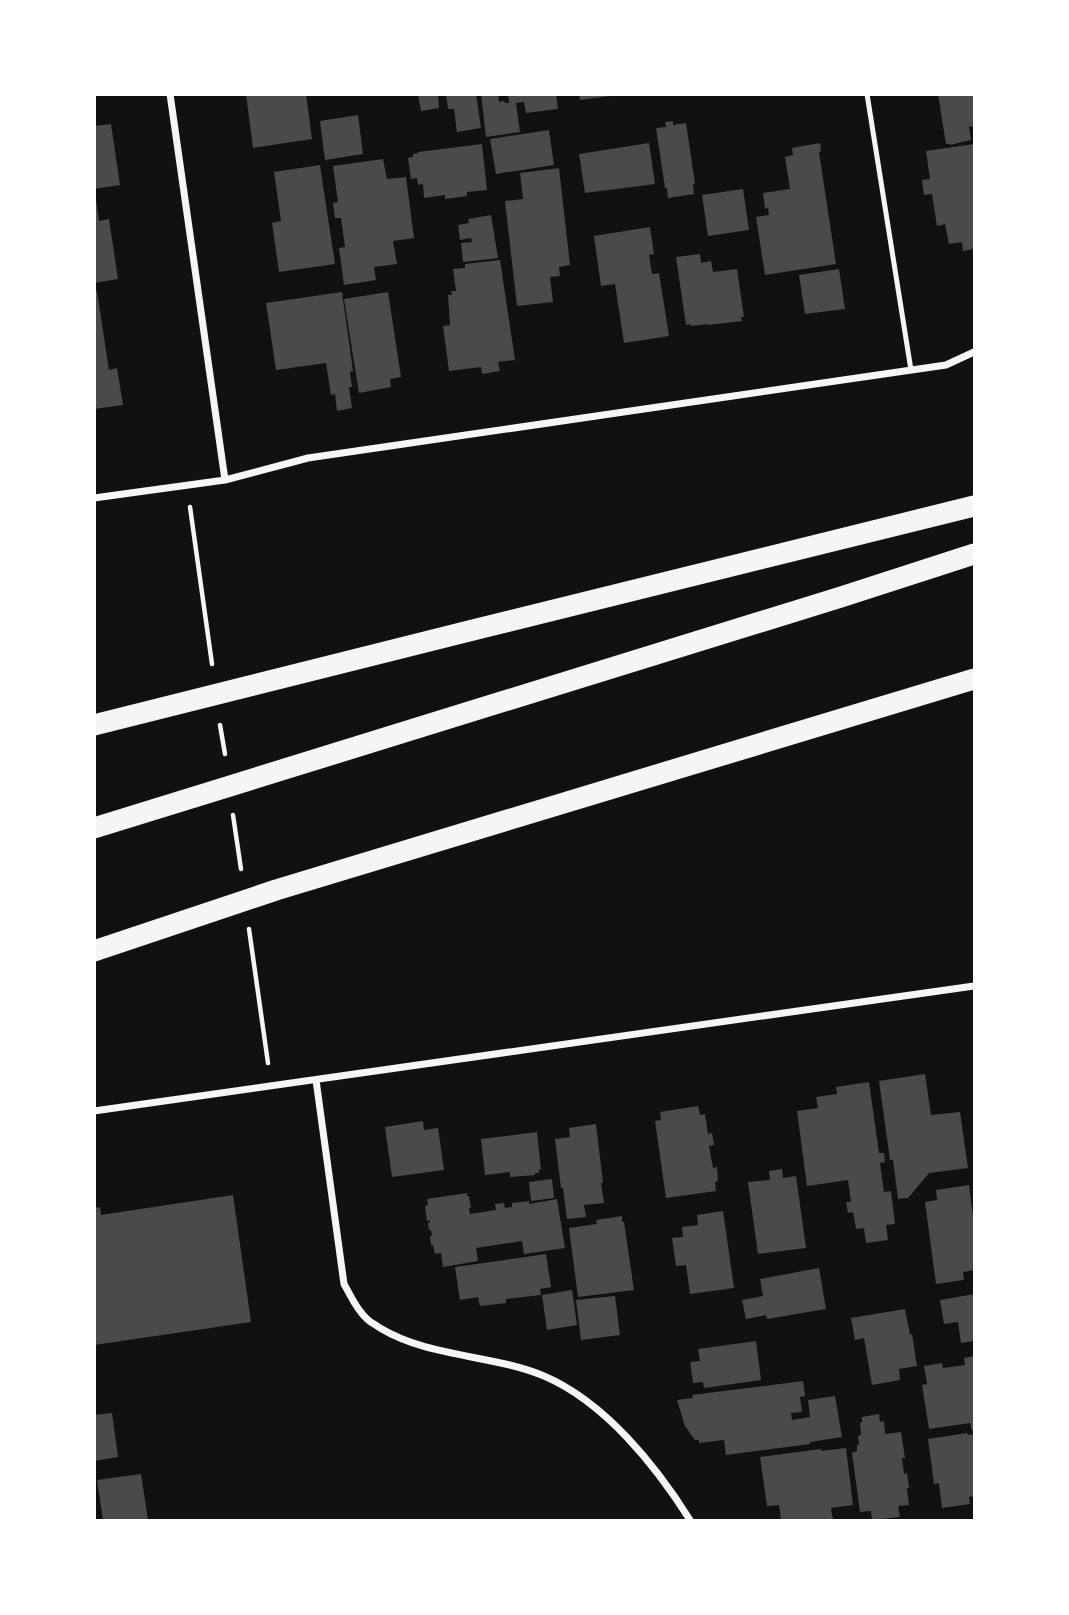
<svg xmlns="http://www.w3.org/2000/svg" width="1069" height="1615" font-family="'Playfair Display',serif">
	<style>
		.building { fill: #4a4a4a }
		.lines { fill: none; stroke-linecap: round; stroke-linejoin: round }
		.path { stroke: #f5f5f5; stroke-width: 4.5 }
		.service { stroke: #f5f5f5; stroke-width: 5 }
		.minor { stroke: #f5f5f5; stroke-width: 7 }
		.motorway { stroke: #f5f5f5; stroke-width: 21 }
	</style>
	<rect width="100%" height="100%" fill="#111"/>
	<path class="building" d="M246 94H306L312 139 253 148Z
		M418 94H438L439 108 421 111Z
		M446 94H476L481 128 457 132 454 109H448Z
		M481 94H498L499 102 504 101 505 103H509L508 94H556L558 109 526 113 524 102 516 103 520 132 486 137Z
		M579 94H610V96L580 100Z
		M938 94H974V126L969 127 971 140 950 145V144H946Z
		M358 115 363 154 325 160 320 121Z
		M673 121V125L686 123 695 184H693L694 194 668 198 667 188H665L656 128 666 127 665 122Z
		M111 124 120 185 94 189V126Z
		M549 130 554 165 496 174 490 139Z
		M649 143 655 184 585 193 579 154Z
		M820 143 821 151 819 152 836 264 765 275 756 217 769 215 768 208 765 209 763 193 790 189 785 157 793 155 792 148Z
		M482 144 487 190 467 192V196L445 199V195L424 198 423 184 418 185 417 178 411 179 408 158 413 157V154L418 153V152Z
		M974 144V249L963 251 962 242 949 244 945 224 937 226 932 194 924 195 922 180 930 179 926 151Z
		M383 159 387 179 406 177 414 238 393 241 397 264 374 267 376 280 344 285 339 248 345 247 341 218H335L333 203 338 202 333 166Z
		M320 165 335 264 279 272 272 223 281 221 274 172Z
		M559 168 570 265 559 267 560 276 550 277 553 302 517 306 505 201 523 199 520 173Z
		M743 189 749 230 708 236 702 195Z
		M96 200 99 221 109 219 118 279 94 283V201Z
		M491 215 498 258 463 262 461 243 472 242 471 238 460 240 458 225 469 223 468 219Z
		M650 227 654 254 649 255 652 274 659 273 669 336 624 343 615 284 601 286 594 236Z
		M700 254 701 263 711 261 713 272 737 269 744 317H741L742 321 708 325V324L691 326V324L686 325 676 257Z
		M500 260 515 360 498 362 500 371 482 374 481 367 449 371 443 326 450 325 448 295H452L451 291H456L453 269 465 268V264Z
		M839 269 845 309 805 314 799 275Z
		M94 291H97L109 370 117 368 123 405 94 409Z
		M342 292 353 371 350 372 352 387H349L352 408 337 411 335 394 331 395 326 363 276 370 266 303Z
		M388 292 401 377 390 379 391 387 359 393 344 299Z
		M925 1074 931 1115 960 1112 968 1168 929 1173 908 1198 898 1199 893 1160H890L879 1081Z
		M869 1082 879 1153H884L885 1162 880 1163 884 1192 891 1191 895 1224 886 1225 888 1240 866 1243 864 1228 856 1229 853 1212 848 1213 846 1202H851L848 1180 807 1186 797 1111 818 1108 816 1097 837 1094 836 1087Z
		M698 1106 700 1115 705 1114 708 1134 712 1133 714 1145 709 1146 713 1168 717 1167 718 1181 715 1182 716 1191 666 1198 655 1121 661 1120 660 1112Z
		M423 1121 424 1130 438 1128 444 1170 392 1177 385 1127Z
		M596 1124 603 1183H601L604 1203 584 1205 586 1217 567 1219 563 1188H561L555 1139 570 1137 569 1128Z
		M537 1132 541 1170 539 1169V1173H535V1175L510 1177V1172L485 1175 481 1139Z
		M782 1169 783 1178 796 1176 806 1248 758 1254 748 1182 770 1180 769 1171Z
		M552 1179 554 1198 531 1201 529 1182Z
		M969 1185 974 1224V1270L963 1272 964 1280 936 1284 925 1202 937 1200 936 1190Z
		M467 1193V1196H469L471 1208H469L470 1214 496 1210 495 1204 504 1203 505 1208 512 1207V1203L529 1201V1204L557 1199 565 1248 524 1254 522 1241 476 1248 478 1261 443 1267 441 1253 435 1254 433 1245H431L430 1236H432L431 1230H429L428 1223 430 1222V1220L427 1221 425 1206 428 1205 427 1199Z
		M233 1195 251 1322 94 1345V1208L100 1207 101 1215Z
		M723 1211 734 1288 690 1294 686 1265 676 1266 672 1238 683 1237 682 1227 698 1225 697 1215Z
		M622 1216V1222H624L634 1290 578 1297 569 1228 597 1224 596 1220Z
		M546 1254 551 1287 540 1289 541 1295 506 1299V1303L480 1306 478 1297 460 1300 455 1267Z
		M819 1268 826 1309 767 1319 766 1315 746 1319 742 1300 763 1296 760 1279Z
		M572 1290 577 1325 547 1330 542 1295Z
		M974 1294V1341L961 1343 958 1322 944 1324 940 1300Z
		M615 1296 620 1335 581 1340 576 1300Z
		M905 1309 910 1335 912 1334 917 1366 899 1369 900 1380 872 1385 864 1338 855 1340 851 1318Z
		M756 1341 761 1380 704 1388 703 1382 693 1383 690 1362 700 1361 698 1349Z
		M974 1356V1431H972L970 1423 929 1429 922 1385 927 1384 924 1366 942 1363 943 1368 965 1365 964 1358Z
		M803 1381 805 1396 800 1397 802 1412 791 1413 792 1420 810 1417 808 1400 835 1396 842 1437 810 1442V1444L726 1455 724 1440 699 1443V1440H695L685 1426 677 1400 693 1398 692 1395Z
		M112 1413 118 1457 94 1461V1415Z
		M879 1414 880 1422 884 1421 885 1434 901 1432 905 1458H902L904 1474 907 1473 909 1488H907L909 1505 898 1506 900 1517 872 1520 871 1511 860 1512 852 1453 857 1451V1445H859L858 1436 861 1435 860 1423 862 1422V1417Z
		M967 1433 968 1435 974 1434V1496L969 1497 970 1504 942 1508 939 1483 934 1484 928 1439Z
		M846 1448 853 1505 831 1508 833 1520H781L779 1505 767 1506 760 1457 821 1449V1451Z
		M141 1474 148 1520H103L97 1480Z"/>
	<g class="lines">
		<path class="path" d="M190 507 212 664
			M220 725 225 754
			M233 815 241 869
			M249 929 268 1063"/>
		<path class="service" d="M867 94 911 370"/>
		<path class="minor" d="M170 94 225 480
			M94 498 225 480 308 458 946 365 974 352
			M316 1080 344 1284C351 1296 356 1309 367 1319 371 1323 376 1325 380 1328 430 1358 491 1354 544 1376 605 1402 656 1466 690 1520
			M94 1111 974 986"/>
		<path class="motorway" d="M94 725 477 629 974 506
			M94 828 841 597 974 554
			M94 951 276 890 974 679"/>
	</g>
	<rect width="1069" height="1615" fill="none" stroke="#ffffff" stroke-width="192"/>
</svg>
